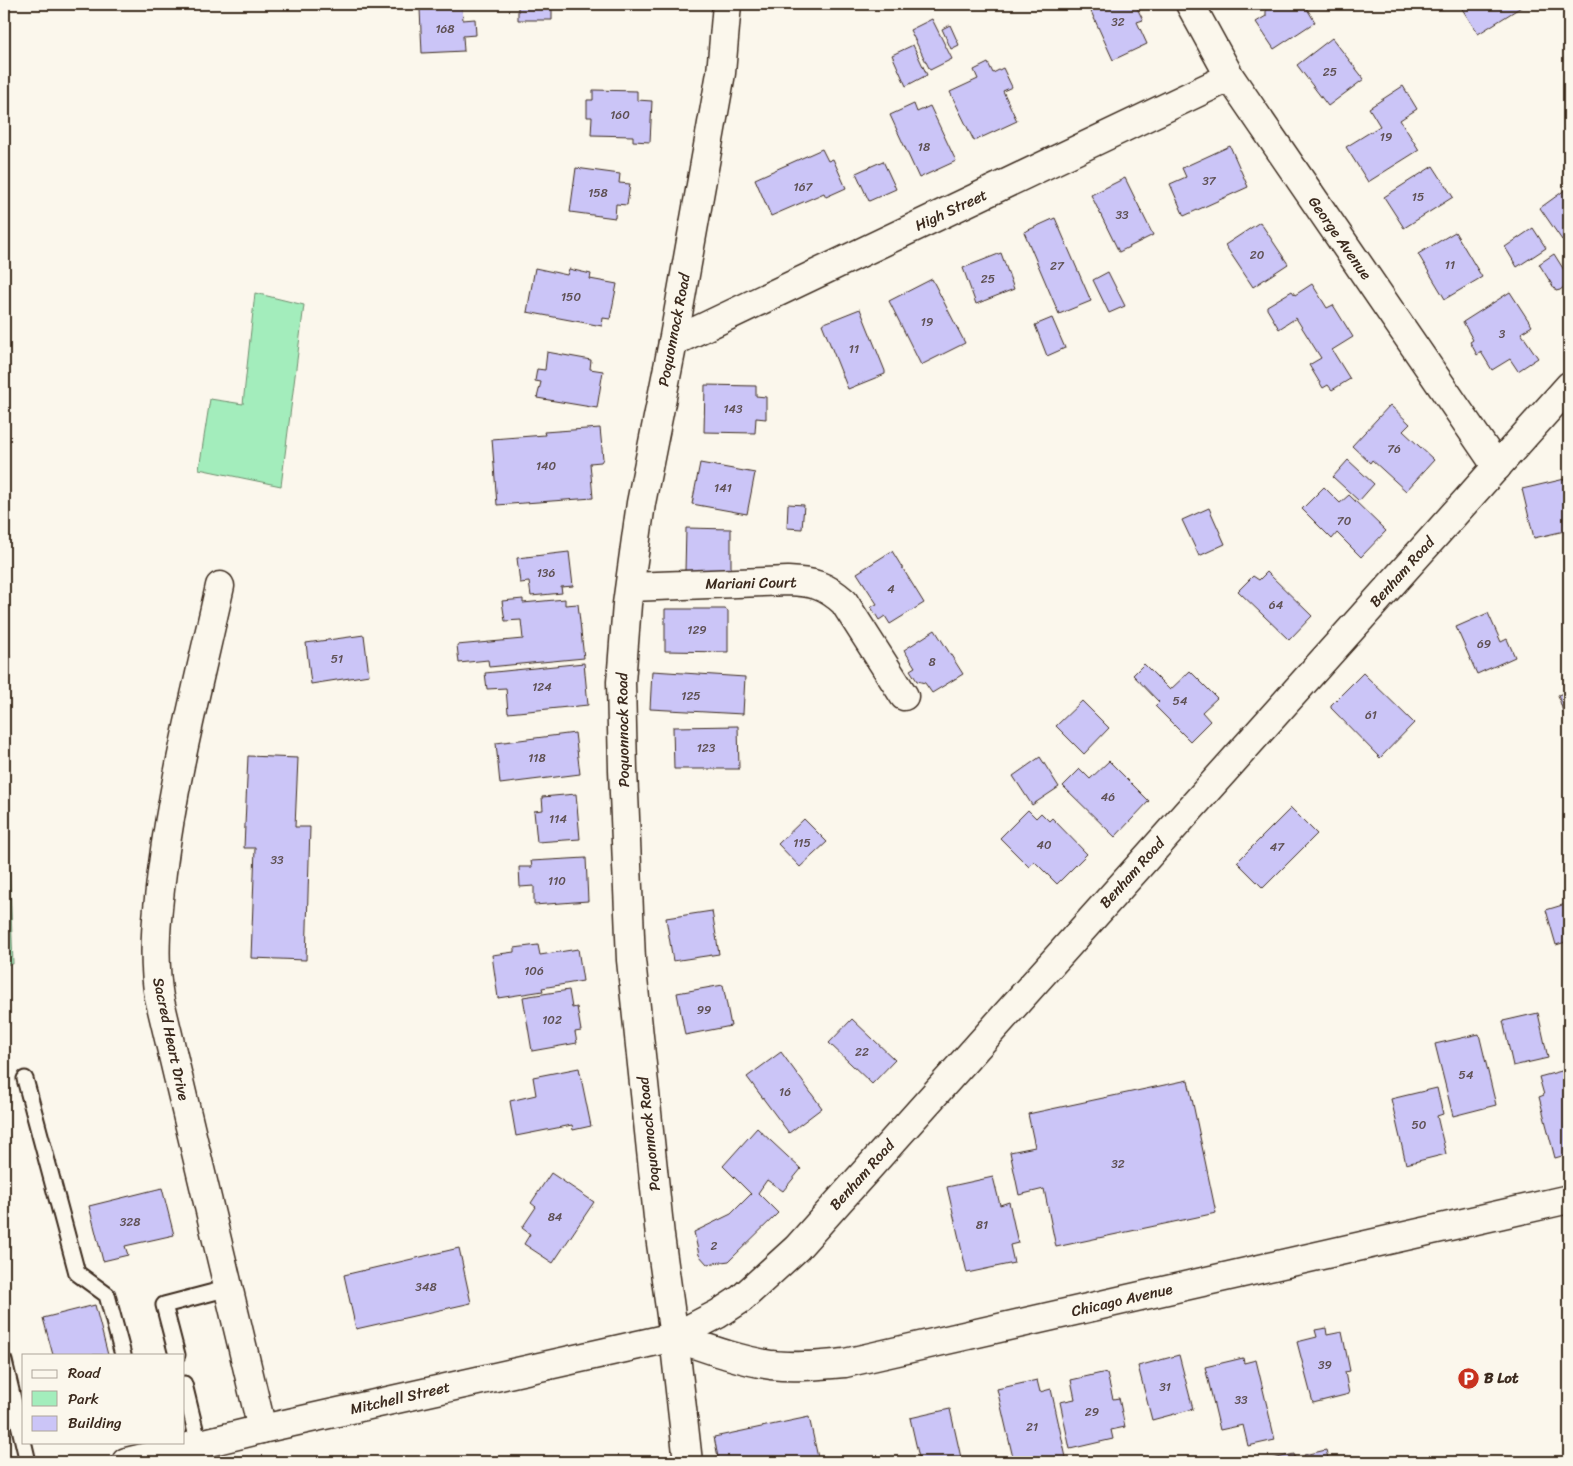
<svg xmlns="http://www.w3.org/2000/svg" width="1573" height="1466" font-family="Sriracha,sans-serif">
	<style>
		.green { fill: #a3edbc; stroke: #6f8c6d }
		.building { fill: #cbc5f7; stroke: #3b2a1e }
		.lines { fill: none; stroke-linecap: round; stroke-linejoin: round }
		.service-casing { stroke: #3b2a1e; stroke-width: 19 }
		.minor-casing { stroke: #3b2a1e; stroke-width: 31 }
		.tertiary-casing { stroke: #3b2a1e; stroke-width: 31 }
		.secondary-casing { stroke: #3b2a1e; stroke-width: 31 }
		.service { stroke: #fbf7ec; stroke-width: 15 }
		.minor { stroke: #fbf7ec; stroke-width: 28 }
		.tertiary { stroke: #fbf7ec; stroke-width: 28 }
		.secondary { stroke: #fbf7ec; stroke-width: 28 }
		.labels { text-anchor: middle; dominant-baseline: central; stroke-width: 4; stroke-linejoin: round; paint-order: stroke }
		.number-label { font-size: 12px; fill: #5f5154 }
		.street-label { font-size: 15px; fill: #3b2a1e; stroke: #fbf7ec }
		.poi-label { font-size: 15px; font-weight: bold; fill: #3b2a1e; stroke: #fbf7ec; text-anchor: start }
	</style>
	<rect width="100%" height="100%" fill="#fbf7ec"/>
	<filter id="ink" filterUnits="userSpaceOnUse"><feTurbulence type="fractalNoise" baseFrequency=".02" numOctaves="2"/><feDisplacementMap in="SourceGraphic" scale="10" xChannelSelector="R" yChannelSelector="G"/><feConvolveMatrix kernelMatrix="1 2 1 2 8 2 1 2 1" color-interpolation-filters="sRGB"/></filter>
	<g filter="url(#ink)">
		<path class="green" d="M255 293 304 305 281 486 199 469 210 399 243 404Z
			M4 778H6L13 964H4Z"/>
		<path class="building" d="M518 4H552V20H518Z
			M582 4H628L582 5Z
			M1097 4H1128L1129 6 1135 4 1143 20 1137 22 1147 44 1113 60 1089 7Z
			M1277 4H1304L1315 22 1274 49 1256 22 1266 16V10Z
			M1459 4H1526L1478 34Z
			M462 7 463 20 475 19 476 35 463 36 464 51 422 53 420 9Z
			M932 19 952 59 930 70 910 30Z
			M950 25 959 45 951 49 942 29Z
			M1332 38 1364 79 1328 106 1297 65Z
			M913 45 927 75 906 86 892 55Z
			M988 63 993 73 1003 68 1012 87 1003 91 1017 121 974 141 950 92 978 79 974 70Z
			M1403 86 1417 109 1400 120 1419 150 1368 182 1346 147 1380 126 1369 108Z
			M593 90 637 91V100L652 101 650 142 633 141V136L591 135 592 117H587V100H593Z
			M914 104 917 112 930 106 956 161 919 178 890 115Z
			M1230 146 1248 187 1184 216 1170 184 1186 177 1182 168Z
			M822 149 828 161 833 159 846 188 826 197 824 193 771 216 755 179Z
			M883 161 896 189 869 201 856 173Z
			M1433 166 1453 197 1404 228 1384 197Z
			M576 168 620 174 619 183 630 184 627 205 616 204 615 218 570 212Z
			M1125 178 1153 235 1119 252 1091 195Z
			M1569 187V235L1562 240 1540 208Z
			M1055 218 1091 301 1059 314 1024 232Z
			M1260 222 1288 264 1253 287 1225 245Z
			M1533 228 1546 248 1517 267 1505 247Z
			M1455 232 1482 277 1445 299 1418 254Z
			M1001 253 1014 289 976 304 963 268Z
			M1554 254 1569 278V283L1560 290 1556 291 1539 264Z
			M535 268 567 275 569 269 591 274 590 279 617 284 610 319 603 318 602 326 527 312Z
			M1108 272 1125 306 1109 313 1093 280Z
			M932 279 965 343 921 365 889 301Z
			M1312 284 1327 308 1333 305 1353 337 1332 350 1350 379 1332 390 1328 385 1323 388 1309 365 1321 358 1296 318 1279 329 1267 309V306L1292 291 1295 295Z
			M1510 292 1532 326 1521 333 1538 358 1518 371 1510 359 1492 370 1481 352 1477 355 1470 342 1473 340 1463 322Z
			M860 309 885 371V374L848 389 822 324Z
			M1052 318 1065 348 1047 356 1035 325Z
			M547 352 591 360 590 369 603 371 597 408 537 398 541 382 535 381 537 369 545 370Z
			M705 385 756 386V396L766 397V419L756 418 755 433 704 432Z
			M1390 405 1410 424 1403 431 1434 460 1406 491 1372 460 1370 463 1352 446Z
			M600 428 603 459 601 462 590 463 593 498 497 505 492 439 545 435 544 432Z
			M1348 460 1374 484 1359 501 1333 477Z
			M700 463 755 473 747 514 692 504Z
			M1569 478V530L1534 538 1522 489Z
			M1324 487 1340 503 1349 495 1386 531 1361 557 1337 533 1332 539 1302 509Z
			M788 504 804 505 802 529 787 528Z
			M1209 508 1225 544 1199 556 1182 520Z
			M686 528 731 529V572L685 571Z
			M892 551 924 603 890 624 885 616 879 620 871 607 877 604 857 573Z
			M569 552 573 586 561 587 562 593 531 596 529 582 520 583 517 558Z
			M1267 572 1312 616 1289 640 1238 591 1253 576 1259 580Z
			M523 599V603L565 599V605L578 604 584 658 489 667 488 660 459 663 457 645 523 639 521 620 505 621 502 601Z
			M665 609H725L728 611V652L665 651Z
			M4 610H5L10 659H4Z
			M1488 613 1501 642 1507 639 1515 657 1477 674 1456 627Z
			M935 630 963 674 932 693 925 683 917 681 910 670 915 667 904 650Z
			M364 635 369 675 311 684 306 643Z
			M584 663 588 705 508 713 506 688 487 689 485 673Z
			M1144 664 1170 690 1190 671 1217 698 1202 712 1210 721 1190 741 1155 706 1159 702 1133 675Z
			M652 671 745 677 743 714 650 709Z
			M1363 673 1414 723 1380 758 1331 708V705Z
			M1569 691V731L1558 695Z
			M1082 701 1109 728 1084 754 1056 726Z
			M738 726 739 769H674L673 727Z
			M575 733 580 774 500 784 496 743Z
			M248 756 298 758 295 827H310L306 960 251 958 255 848H244Z
			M1040 757 1059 787 1032 805 1013 776Z
			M1109 761 1149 801 1115 837 1063 786 1080 769 1090 779Z
			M576 794 580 839 537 842 534 811 543 810 542 797Z
			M1291 808 1317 834 1263 888 1237 862Z
			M1028 810 1036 818 1041 813 1049 821 1052 818 1087 854 1057 884 1034 861 1029 867 1000 838Z
			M804 819 827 842 800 867 778 844Z
			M586 858 588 901 534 905V886L520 887 519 867H532L531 861Z
			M1569 903V941L1556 945 1546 910Z
			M712 911 719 954 673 961 666 918Z
			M538 945 540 955 578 949 583 981 542 988 543 991 498 998 492 955 514 952V948Z
			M723 985 731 1026 685 1035 677 993Z
			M569 990 572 1008 577 1007 581 1031 575 1032 577 1043 532 1051 523 997Z
			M1538 1013 1548 1058 1513 1066 1503 1021Z
			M852 1019 895 1060 872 1084 829 1043Z
			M1479 1034 1496 1105 1453 1116 1435 1044Z
			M781 1052 822 1108 789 1133 747 1077Z
			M579 1068 591 1126 573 1130 572 1125 516 1136 510 1101 536 1095 533 1077Z
			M1569 1069V1154L1555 1158 1539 1097 1544 1095 1539 1077Z
			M1188 1080 1216 1213 1056 1247 1044 1189 1019 1195 1010 1152 1035 1147 1028 1114Z
			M1437 1088 1443 1114 1437 1116 1446 1154 1406 1164 1391 1099Z
			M757 1128 801 1169 783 1191 767 1180 758 1193 778 1213 729 1261 707 1264 699 1255 694 1232 731 1214 751 1194 723 1166Z
			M551 1173 594 1202 553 1263 524 1244 530 1234 522 1228 536 1207 531 1203Z
			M993 1177 1000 1205 1009 1202 1018 1243 1010 1245 1014 1263 967 1273 947 1187Z
			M162 1188 174 1235 125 1246 128 1255 103 1261 89 1206Z
			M459 1248 471 1303 356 1329 344 1275Z
			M95 1305 108 1355H53L43 1318Z
			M1326 1328 1327 1335 1342 1332 1350 1371 1345 1372 1349 1394 1313 1403 1297 1342 1317 1337 1315 1330Z
			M1179 1355 1193 1409 1152 1420 1138 1366Z
			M1243 1358 1244 1363 1256 1360 1275 1440 1248 1446 1243 1425 1220 1430 1205 1367Z
			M1102 1373 1107 1374 1113 1399 1119 1398 1125 1427 1111 1430 1113 1439 1070 1449 1060 1402 1075 1399 1071 1380Z
			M1037 1380 1040 1392 1051 1389 1067 1462H1014L997 1389Z
			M950 1409 962 1462H920L910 1418Z
			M809 1417 819 1462H719L714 1437Z
			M1326 1450 1329 1462H1306L1304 1455Z
			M1294 1454 1296 1462H1261Z
			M554 1457 555 1462H531Z"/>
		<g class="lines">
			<defs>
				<path id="service" d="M25 1079 77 1273 107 1295 123 1355
					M177 1355 164 1305 229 1288
					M4 1361 28 1462
					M184 1384 199 1445"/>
				<path id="minor" d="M1190 4 1230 77 1497 467
					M673 342 1230 77
					M220 586C199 681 174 776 162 872 157 914 152 955 159 997L262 1429
					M630 587 788 581C813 582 825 585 844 602L904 696
					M674 1337C706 1348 738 1360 771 1365 796 1368 821 1365 845 1363L1569 1199"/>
				<path id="tertiary" d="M674 1337 660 1236 631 960 623 770 621 682 627 604 641 503 673 342 721 73 727 4"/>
				<path id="secondary" d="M674 1337 688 1462
					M126 1462 262 1429 674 1337 718 1314 741 1299 797 1248 1569 386"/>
			</defs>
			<use href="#service" class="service-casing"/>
			<use href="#minor" class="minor-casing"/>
			<use href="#tertiary" class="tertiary-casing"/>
			<use href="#secondary" class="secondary-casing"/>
			<use href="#service" class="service"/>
			<use href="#minor" class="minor"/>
			<use href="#tertiary" class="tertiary"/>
			<use href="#secondary" class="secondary"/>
		</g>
	</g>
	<defs>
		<symbol id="parking-disc" viewBox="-11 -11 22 22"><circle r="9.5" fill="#c8321e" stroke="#fbf7ec"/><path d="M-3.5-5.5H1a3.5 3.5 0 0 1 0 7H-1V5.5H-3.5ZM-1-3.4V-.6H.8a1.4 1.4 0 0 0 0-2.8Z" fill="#fff"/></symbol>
	</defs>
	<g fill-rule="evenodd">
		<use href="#parking-disc" x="1456" y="1366" width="25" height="25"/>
	</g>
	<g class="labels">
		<g class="number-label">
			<text x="1118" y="22">32</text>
			<text x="445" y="29">168</text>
			<text x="1330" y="72">25</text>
			<text x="620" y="115">160</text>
			<text x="1386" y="137">19</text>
			<text x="924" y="147">18</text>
			<text x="1209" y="181">37</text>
			<text x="803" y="187">167</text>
			<text x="598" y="193">158</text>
			<text x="1418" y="197">15</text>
			<text x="1122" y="215">33</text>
			<text x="1257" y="255">20</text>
			<text x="1450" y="265">11</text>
			<text x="1057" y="266">27</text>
			<text x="988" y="279">25</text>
			<text x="571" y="297">150</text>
			<text x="927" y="322">19</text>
			<text x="1502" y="334">3</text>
			<text x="854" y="349">11</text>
			<text x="733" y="409">143</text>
			<text x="1394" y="449">76</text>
			<text x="546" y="466">140</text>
			<text x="723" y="488">141</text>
			<text x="1344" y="521">70</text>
			<text x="546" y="573">136</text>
			<text x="891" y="589">4</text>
			<text x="1276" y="605">64</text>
			<text x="697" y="630">129</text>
			<text x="1484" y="644">69</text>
			<text x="337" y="659">51</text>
			<text x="932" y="662">8</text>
			<text x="542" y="687">124</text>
			<text x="691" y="696">125</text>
			<text x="1180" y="701">54</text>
			<text x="1371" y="715">61</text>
			<text x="706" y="748">123</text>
			<text x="537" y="758">118</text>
			<text x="1108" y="797">46</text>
			<text x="558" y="819">114</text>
			<text x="802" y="843">115</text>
			<text x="1044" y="845">40</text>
			<text x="1277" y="847">47</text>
			<text x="277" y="860">33</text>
			<text x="557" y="881">110</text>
			<text x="534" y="971">106</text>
			<text x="704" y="1010">99</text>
			<text x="552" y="1020">102</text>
			<text x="862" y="1052">22</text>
			<text x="1466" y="1075">54</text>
			<text x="785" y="1092">16</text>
			<text x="1419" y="1125">50</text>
			<text x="1118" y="1164">32</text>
			<text x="555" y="1217">84</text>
			<text x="130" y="1222">328</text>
			<text x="982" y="1225">81</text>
			<text x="714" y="1246">2</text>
			<text x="426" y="1287">348</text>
			<text x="1325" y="1365">39</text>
			<text x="1165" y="1387">31</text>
			<text x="1241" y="1400">33</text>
			<text x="1092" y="1412">29</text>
			<text x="1032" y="1427">21</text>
		</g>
		<g class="street-label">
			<text transform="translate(951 210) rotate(-25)">High Street</text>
			<text transform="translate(1340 238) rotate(55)">George Avenue</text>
			<text transform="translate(674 330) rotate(-79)">Poquonnock Road</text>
			<text transform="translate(1402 572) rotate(-48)">Benham Road</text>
			<text transform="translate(751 583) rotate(-1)">Mariani Court</text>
			<text transform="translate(623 730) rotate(-91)">Poquonnock Road</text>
			<text transform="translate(1132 873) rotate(-48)">Benham Road</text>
			<text transform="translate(171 1039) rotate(78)">Sacred Heart Drive</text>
			<text transform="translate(649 1134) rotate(-96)">Poquonnock Road</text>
			<text transform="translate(862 1175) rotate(-48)">Benham Road</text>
			<text transform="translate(1122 1300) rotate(-13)">Chicago Avenue</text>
			<text transform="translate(400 1398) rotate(-13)">Mitchell Street</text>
		</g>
		<g class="poi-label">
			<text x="1484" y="1378">B Lot</text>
		</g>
	</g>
	<rect width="1573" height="1466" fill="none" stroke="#fbf7ec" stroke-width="20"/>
	<rect x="10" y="10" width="1553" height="1446" fill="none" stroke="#3b2a1e" stroke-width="2" filter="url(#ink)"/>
	<rect x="22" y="1354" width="162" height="90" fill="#fbf7ec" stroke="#aea59a"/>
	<rect x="32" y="1370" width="25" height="8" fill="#fbf7ec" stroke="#aea59a"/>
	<text x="68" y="1378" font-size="15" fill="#3b2a1e">Road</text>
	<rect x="32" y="1391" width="25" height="15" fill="#a3edbc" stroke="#aea59a"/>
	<text x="68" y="1404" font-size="15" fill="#3b2a1e">Park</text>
	<rect x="32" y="1416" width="25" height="15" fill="#cbc5f7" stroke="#aea59a"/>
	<text x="68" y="1428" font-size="15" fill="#3b2a1e">Building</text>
</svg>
